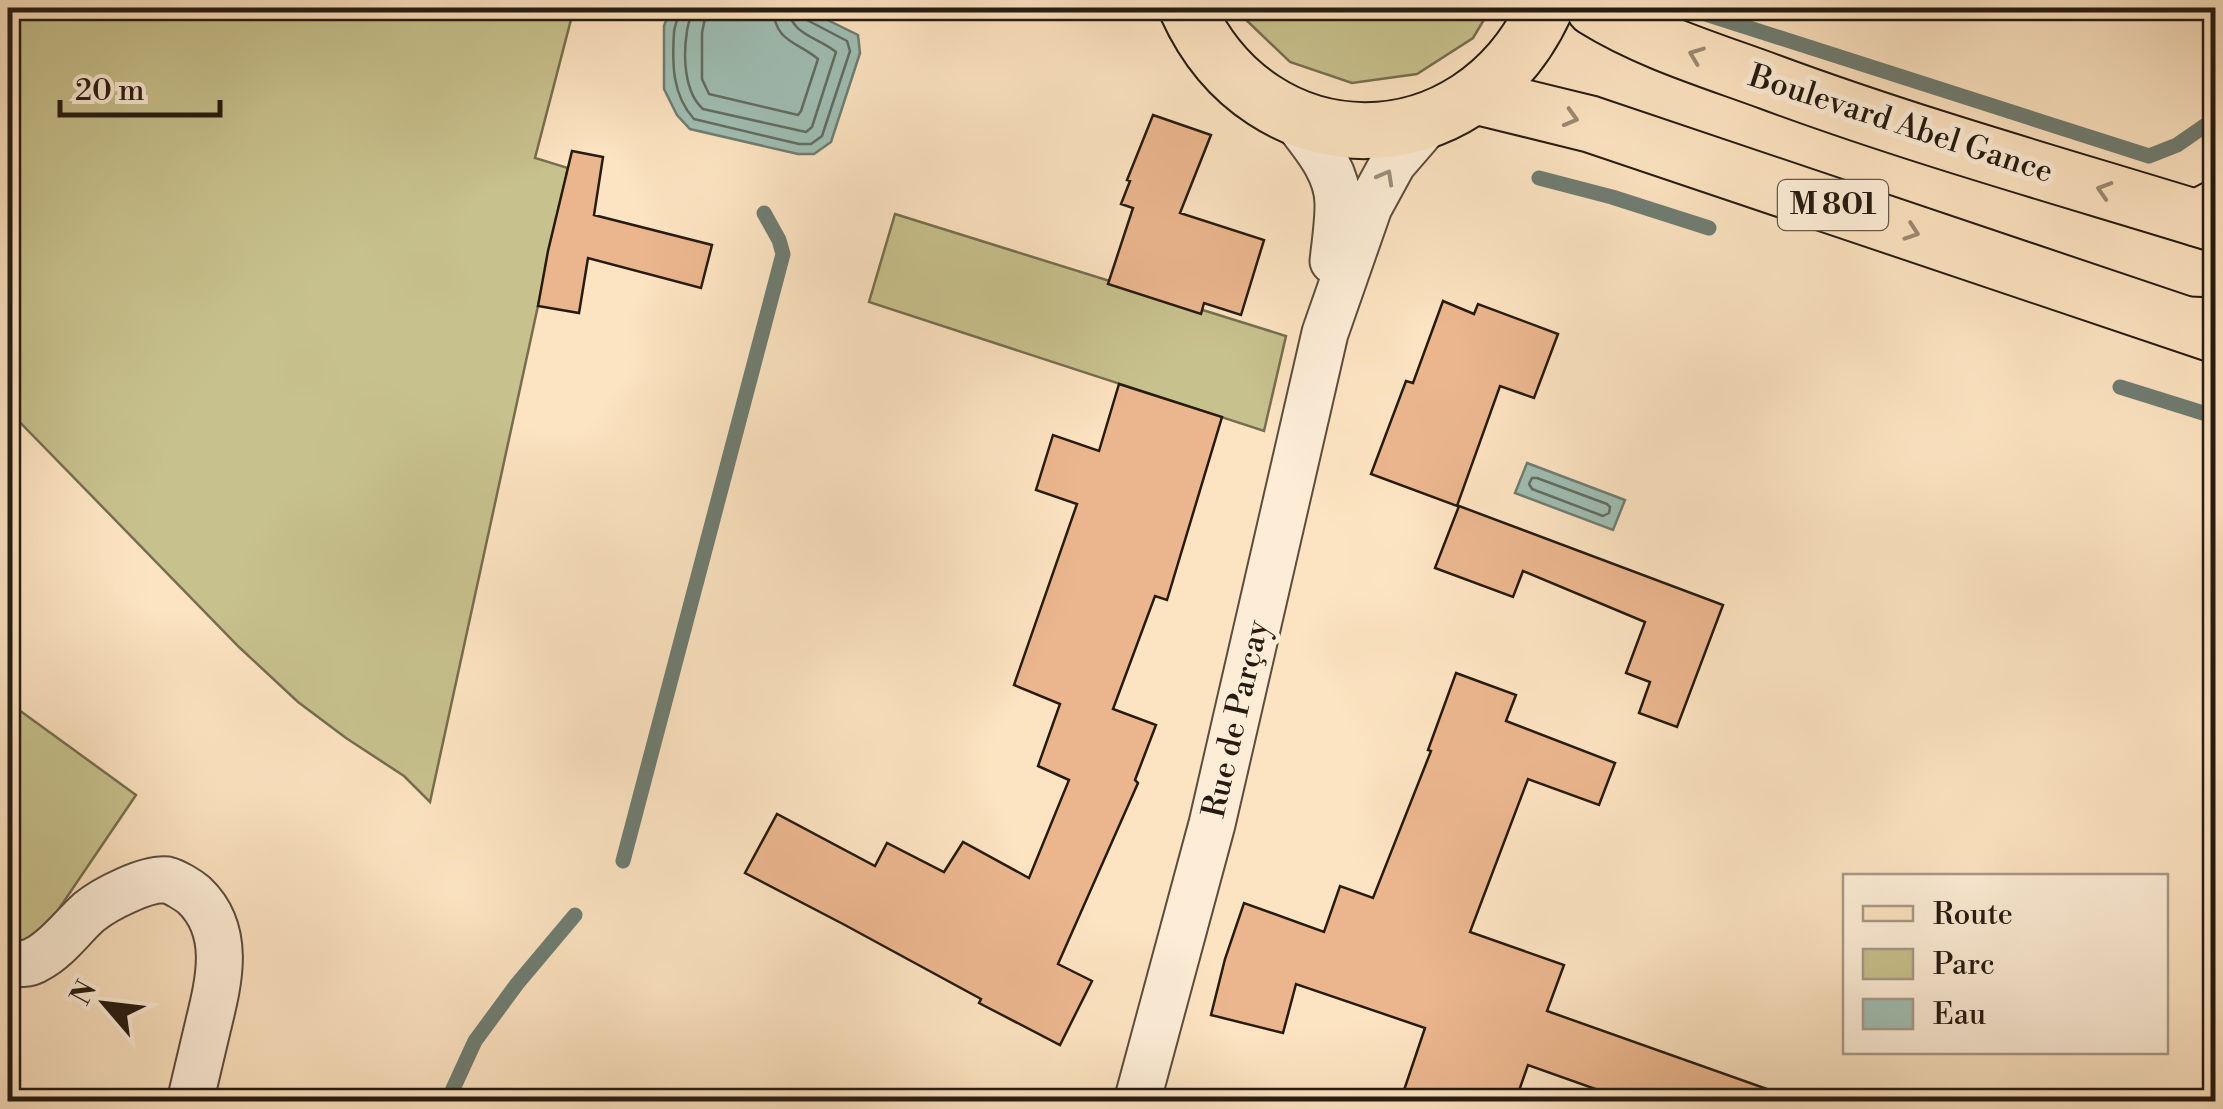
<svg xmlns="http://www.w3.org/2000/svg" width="2223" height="1109" font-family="'Libre Bodoni',serif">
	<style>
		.green { fill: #c7c18d; stroke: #766e4f; stroke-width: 2.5 }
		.water { fill: #9fbeb3; stroke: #6f7d72; stroke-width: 2.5 }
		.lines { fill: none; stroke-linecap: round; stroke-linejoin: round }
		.shore { stroke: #626c62; stroke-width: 2.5 }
		.stream { stroke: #6f7d72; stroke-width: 15 }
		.building { fill: #ebb68e; stroke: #261b11; stroke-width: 2.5 }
		.minor-casing { stroke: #5c4d3d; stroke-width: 49 }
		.primary-casing { stroke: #261b11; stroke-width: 59 }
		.motorway-casing { stroke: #261b11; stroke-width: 59 }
		.minor { stroke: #fdedd7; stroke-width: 45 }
		.primary { stroke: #fce3c1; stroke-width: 55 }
		.motorway { stroke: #fce3c1; stroke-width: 55 }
		.oneway { stroke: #9c8972 }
		.oneway2 { stroke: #9c8e7e }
		.labels { text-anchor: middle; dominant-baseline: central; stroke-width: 10; stroke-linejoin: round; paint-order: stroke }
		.shield { fill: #fdedd7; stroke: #665a4c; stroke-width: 2.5 }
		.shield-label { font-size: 30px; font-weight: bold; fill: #261b11 }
		.street-label { font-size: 32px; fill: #261b11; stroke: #fdedd7 }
	</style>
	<rect width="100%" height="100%" fill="#fce3c1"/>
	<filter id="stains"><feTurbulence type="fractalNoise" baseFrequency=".002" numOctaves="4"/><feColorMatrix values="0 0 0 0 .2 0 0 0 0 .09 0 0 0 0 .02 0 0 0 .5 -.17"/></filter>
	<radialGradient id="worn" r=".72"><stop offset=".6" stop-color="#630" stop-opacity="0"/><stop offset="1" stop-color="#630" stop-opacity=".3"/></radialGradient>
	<path class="green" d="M8 8H574L535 158 568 168 430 802 404 776 346 738 298 702 239 647 8 410Z
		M1239 8H1491L1473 38 1417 74 1352 83 1290 62 1242 16Z
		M895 214 1286 336 1264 431 869 302Z
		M8 702 136 795 8 984Z"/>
	<path class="water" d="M683 8H803L858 35 860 53 831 142 814 154H798L690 129 677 115 664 89V26L670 10Z
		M1527 463 1625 500 1613 530 1515 493Z"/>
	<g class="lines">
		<path class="shore" d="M680 8C679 16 675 24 674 32 672 63 672 95 694 119L799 144H811L822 136 850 51 847 41 805 19 801 8
			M692 8C692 16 688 23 687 31 683 56 684 92 703 109L806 132 812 127 836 52C818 37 791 35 788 8
			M707 8 702 33V79L709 94 798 115 801 111 818 59C796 41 775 42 773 8
			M1532 478H1537L1607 504 1610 507 1609 513 1603 516 1532 489 1529 484Z"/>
		<path class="stream" d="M1687 8 2149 156 2177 145 2216 118
			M1539 178 1612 197 1709 228
			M2120 387 2216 417
			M623 861 783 254 779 240 764 213
			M447 1102 475 1041 517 984 575 915"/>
	</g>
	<path class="building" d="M1153 115 1211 135 1180 213 1264 240 1241 315 1204 303 1201 314 1108 284 1133 208 1121 204 1130 181 1127 180Z
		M572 151 603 157 594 215 712 245 701 288 588 258 579 313 538 306 548 251Z
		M1443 301 1474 314 1478 304 1558 334 1534 398 1500 386 1457 506 1371 474 1406 381 1413 383Z
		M1119 384 1222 417 1167 600 1155 596 1113 709 1156 725 1135 780 1138 783 1058 964 1092 981 1060 1045 979 1003 981 999 843 924 745 873 777 814 875 866 887 843 944 872 963 842 1029 878 1069 780 1038 766 1060 704 1014 685 1077 504 1036 490 1053 435 1099 451Z
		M1459 506 1723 605 1677 727 1639 713 1650 682 1626 673 1645 622 1523 571 1513 597 1435 568Z
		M1456 673 1516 695 1506 721 1615 763 1599 805 1528 779 1470 932 1564 965 1547 1011 1784 1095 1783 1102H1632L1528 1065 1515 1102H1400L1425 1028 1296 984 1283 1033 1211 1015 1225 959 1244 903 1324 932 1340 886 1373 898 1431 751 1428 750Z"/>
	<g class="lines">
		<defs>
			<path id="minor" d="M1292 116C1312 142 1339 171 1338 206 1338 224 1335 243 1333 261
				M8 962C18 964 28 965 37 959 58 948 72 927 89 912 105 899 146 878 167 880 175 882 188 890 194 895 232 931 219 981 208 1026 202 1051 196 1076 190 1102
				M1137 1102 1212 824 1325 333 1369 207 1393 163 1431 119"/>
			<path id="primary" d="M1187 8C1261 172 1470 171 1545 8
				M1594 8C1647 41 1710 60 1770 82 1916 136 2067 178 2216 224
				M1476 96 1590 124 2216 335"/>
			<path id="motorway" d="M2197 218 2216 208
				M2188 325 2216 326"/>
		</defs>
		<use href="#minor" class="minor-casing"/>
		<use href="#primary" class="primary-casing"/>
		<use href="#motorway" class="motorway-casing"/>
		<use href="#minor" class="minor"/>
		<use href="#primary" class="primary"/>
		<use href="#motorway" class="motorway"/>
	</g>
	<defs><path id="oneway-chevron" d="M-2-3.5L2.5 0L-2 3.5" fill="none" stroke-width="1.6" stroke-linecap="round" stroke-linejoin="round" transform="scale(2.5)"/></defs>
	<g class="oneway">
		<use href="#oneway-chevron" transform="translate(1696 55) rotate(-159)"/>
		<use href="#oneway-chevron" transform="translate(1571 118) rotate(16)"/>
		<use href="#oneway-chevron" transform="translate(2104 190) rotate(-163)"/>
		<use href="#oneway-chevron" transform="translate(1912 232) rotate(19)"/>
	</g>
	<use class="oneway2" href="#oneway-chevron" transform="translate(1386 177) rotate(-61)"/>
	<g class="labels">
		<rect class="shield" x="1778" y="180" width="110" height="50" rx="8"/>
		<g class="shield-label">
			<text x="1833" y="205">M 801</text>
		</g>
		<g class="street-label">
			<text transform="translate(1901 124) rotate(18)">Boulevard Abel Gance</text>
			<text transform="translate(1236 719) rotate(-77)">Rue de Parçay</text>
		</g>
	</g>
	<rect width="2223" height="1109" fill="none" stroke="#fce3c1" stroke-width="40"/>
	<rect x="10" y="10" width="2203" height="1089" fill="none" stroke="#261b11" stroke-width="5"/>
	<rect x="20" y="20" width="2183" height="1069" fill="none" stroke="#261b11" stroke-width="2.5"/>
	<rect x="1843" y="874" width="325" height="180" fill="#fdedd7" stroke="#a79988" stroke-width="2.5"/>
	<rect x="1863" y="906" width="50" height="15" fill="#fce3c1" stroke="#a79988" stroke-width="2.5"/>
	<text x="1933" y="924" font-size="30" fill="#261b11">Route</text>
	<rect x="1863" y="949" width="50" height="30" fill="#c7c18d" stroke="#a79988" stroke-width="2.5"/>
	<text x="1933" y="974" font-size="30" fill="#261b11">Parc</text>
	<rect x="1863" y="999" width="50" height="30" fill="#9fbeb3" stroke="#a79988" stroke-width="2.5"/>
	<text x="1933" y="1024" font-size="30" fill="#261b11">Eau</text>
	<g transform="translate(105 1004) rotate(298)" stroke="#fdedd7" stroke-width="8" paint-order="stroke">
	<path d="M0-8L18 38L0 25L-18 38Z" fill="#261b11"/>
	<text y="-15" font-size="28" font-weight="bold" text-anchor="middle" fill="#261b11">N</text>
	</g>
	<path d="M60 100v15h160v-15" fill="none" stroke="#261b11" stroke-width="5"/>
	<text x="75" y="100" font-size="30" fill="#261b11" stroke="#fdedd7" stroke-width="8" paint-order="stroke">20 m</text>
	<rect width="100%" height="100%" filter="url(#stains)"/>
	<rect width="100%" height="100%" fill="url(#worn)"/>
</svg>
